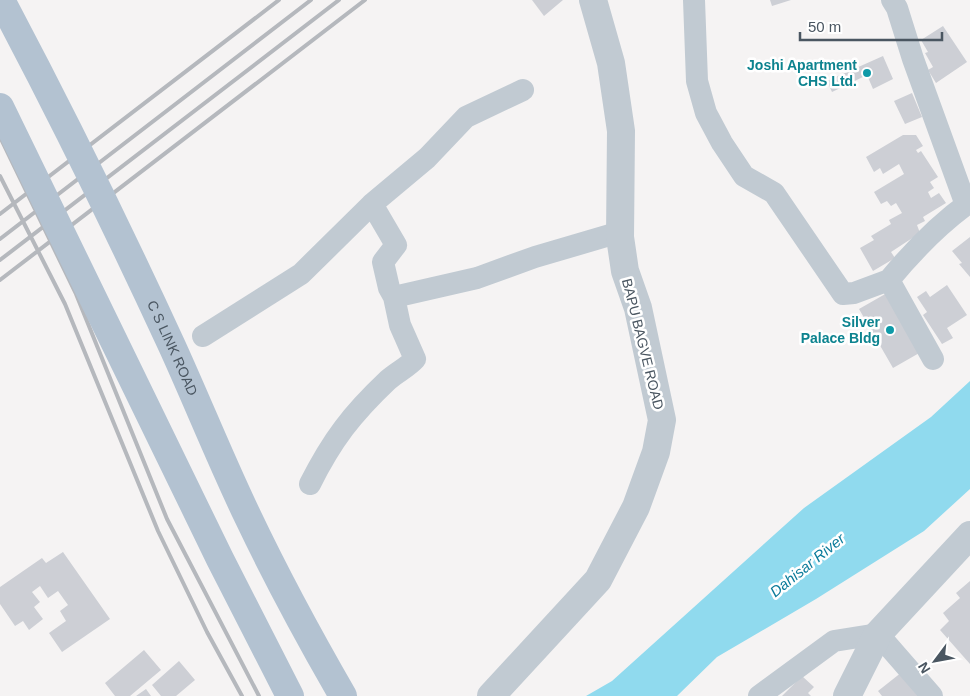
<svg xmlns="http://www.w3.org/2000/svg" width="970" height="696" font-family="Helvetica,sans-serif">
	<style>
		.water { fill: #90daee }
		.building { fill: #cdcfd5 }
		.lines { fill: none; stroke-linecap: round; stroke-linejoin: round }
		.minor { stroke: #c1cad2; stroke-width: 22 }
		.tertiary { stroke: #c1cad2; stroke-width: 28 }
		.rail { stroke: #b5b8bd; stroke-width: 4 }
		.primary-bridge { stroke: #b3c2d1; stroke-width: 28 }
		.culture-dot { fill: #0f9aa8; stroke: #fff; stroke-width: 2 }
		.labels { text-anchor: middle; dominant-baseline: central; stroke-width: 5; stroke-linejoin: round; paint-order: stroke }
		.culture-label { font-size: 14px; font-weight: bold; fill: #0d838f; stroke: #fff; text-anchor: end }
		.street-label { font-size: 14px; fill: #4a5661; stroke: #fff }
		.water-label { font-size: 15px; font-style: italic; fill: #0c7c9b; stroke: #fff }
	</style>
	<rect width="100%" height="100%" fill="#f5f3f3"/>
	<path class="water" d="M970 381V489L924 531 816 599 717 657 677 696H586L612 681 804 508 931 417Z"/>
	<path class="building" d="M532 0H563L544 16Z
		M770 0H791L772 6Z
		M943 26 967 62 936 83 928 70 933 67 925 53 928 52 921 40Z
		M883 56 893 79 873 89 867 75 832 92 827 81Z
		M912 93 922 117 905 124 894 101Z
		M903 135H916L923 146 916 150 918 153 921 151 938 177 930 182 934 188 928 192 931 198 939 193 946 203 923 217 925 221 917 225 920 233 891 252 895 258 873 271 860 248 874 240 871 236 891 224 889 220 902 213 896 203 891 206 887 201 881 204 874 192 904 174 899 164 883 174 880 168 874 172 866 157Z
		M970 237V277L959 264 962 263 952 251Z
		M947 285 967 315 947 328 953 338 942 344 923 315 927 312 917 297 926 291 930 297Z
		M887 293 921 352 893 368 859 309Z
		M63 552 110 619 62 652 49 633 66 621 60 611 68 605 58 591 48 598 40 586 32 592 40 602 34 607 43 619 29 630 23 621 15 626 0 604V587L42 558 46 563Z
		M970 581V664L940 630 949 621 943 613 960 598 956 593Z
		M144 650 161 670 130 696H115L105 683Z
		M179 661 195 680 176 696H161L152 685Z
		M902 672 928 696H882L878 691Z
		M802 676 814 687 808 693 811 696H782Z
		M146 689 151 696H136Z"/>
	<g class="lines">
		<path class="minor" d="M694 0 697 81 706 113 722 143 744 176 774 193 843 294 854 293 889 280 933 359
			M892 0 897 8 913 59 966 205
			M372 204 427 158 466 117 523 90
			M889 280C913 251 939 224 970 202
			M203 336 301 274 372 204 396 245 383 262 389 288 394 297 477 278 535 257 620 232
			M310 484C332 440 352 414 388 380 397 372 408 367 415 359L400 325 394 297
			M759 696 834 641 878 634 932 696"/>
		<path class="tertiary" d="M491 696 598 580 636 507 656 452 662 420 638 308 625 271 620 237 621 131 611 63 593 0
			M847 696 878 634 970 535"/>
		<path class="rail" d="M0 137 76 294 167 519 259 696
			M0 176 65 304 158 531 207 632 242 696
			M0 214 279 0
			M0 239 311 0
			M0 260 339 0
			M0 280 365 0"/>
		<g class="primary-bridge">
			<path id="s1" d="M1 0C61 113 118 229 172 346 198 403 221 461 248 517 277 578 309 637 343 696"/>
			<path d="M0 107 220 559 290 696"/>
		</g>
	</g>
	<g class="culture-dot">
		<circle cx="867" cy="73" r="5"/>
		<circle cx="890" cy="330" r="5"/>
	</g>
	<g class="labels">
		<g class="culture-label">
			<text x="857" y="65">Joshi Apartment<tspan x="857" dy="16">CHS Ltd.</tspan></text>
			<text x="880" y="322">Silver<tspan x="880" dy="16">Palace Bldg</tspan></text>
		</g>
		<g class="street-label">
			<text transform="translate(643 344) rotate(76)">BAPU BAGVE ROAD</text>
			<text stroke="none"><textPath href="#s1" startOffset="388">C S LINK ROAD</textPath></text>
		</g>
		<g class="water-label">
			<text transform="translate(807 565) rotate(-39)">Dahisar River</text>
		</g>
	</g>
	<g transform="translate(935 661) rotate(238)" stroke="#ffffff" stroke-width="4" paint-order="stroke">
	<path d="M0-4L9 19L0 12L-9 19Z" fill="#4a5661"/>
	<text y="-8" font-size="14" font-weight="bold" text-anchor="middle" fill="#4a5661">N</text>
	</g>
	<path d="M800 32v8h142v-8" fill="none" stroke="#4a5661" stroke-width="2.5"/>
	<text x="808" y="32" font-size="15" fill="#4a5661" stroke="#ffffff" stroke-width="4" paint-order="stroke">50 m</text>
</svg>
